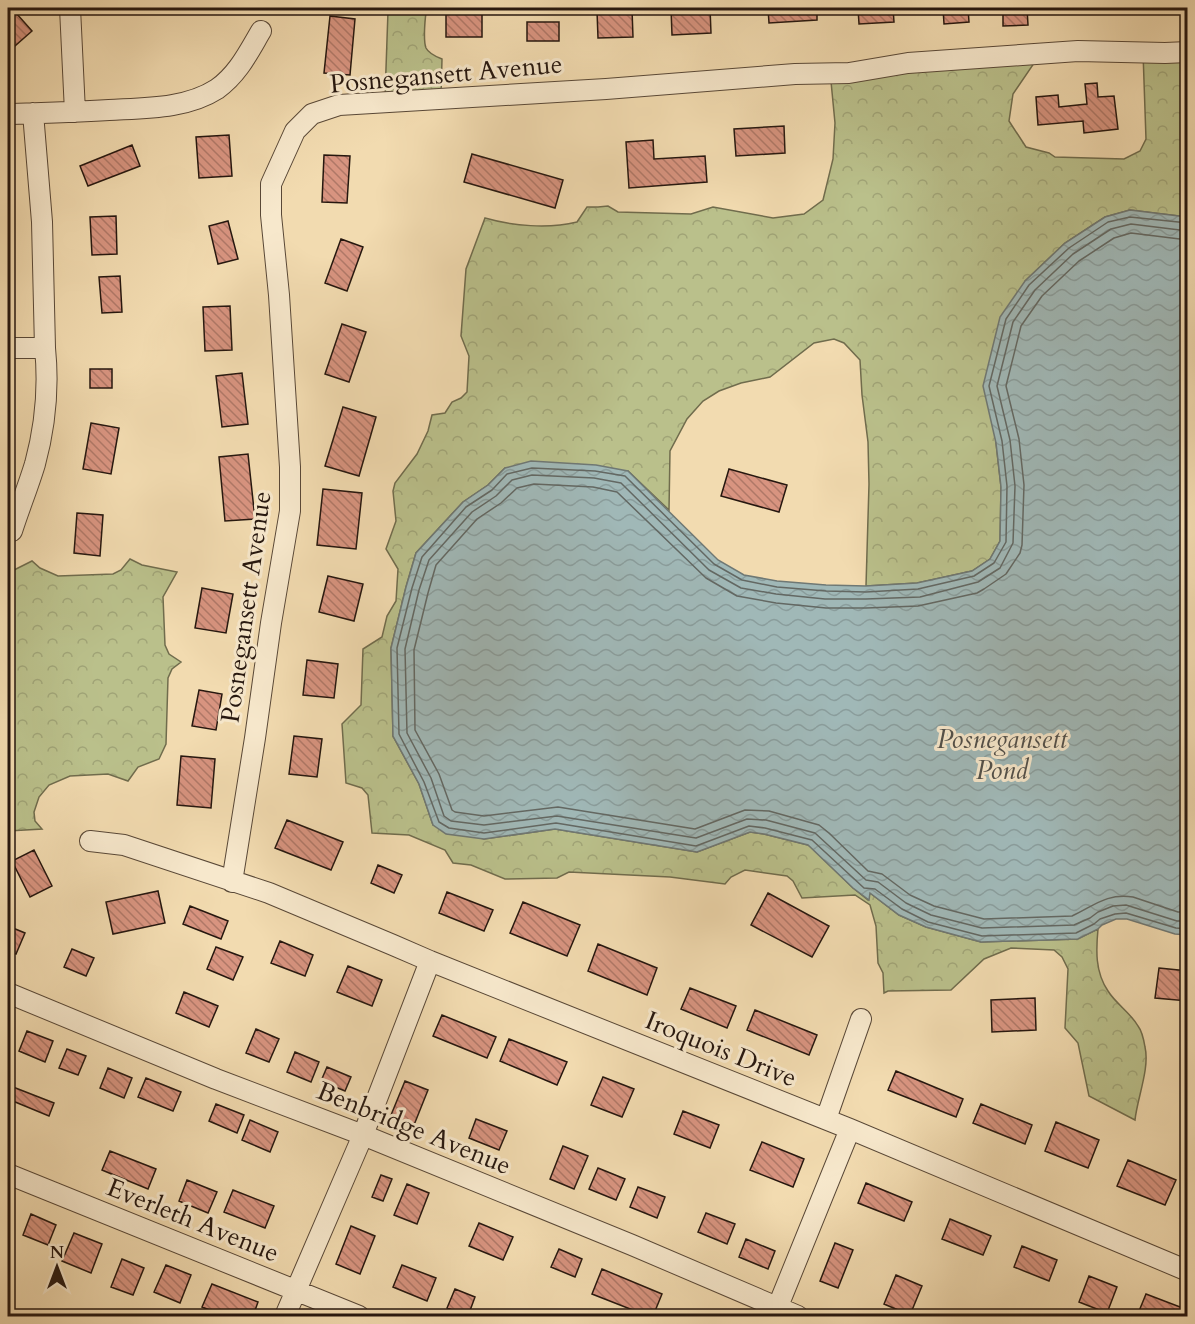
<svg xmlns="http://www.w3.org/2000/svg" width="1195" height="1324" font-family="Cardo,serif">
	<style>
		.forest { fill: url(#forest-crowns); stroke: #706c4d; stroke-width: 1.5 }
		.water { fill: url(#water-waves); stroke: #6f7874; stroke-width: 1.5 }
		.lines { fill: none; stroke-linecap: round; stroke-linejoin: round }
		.shore { stroke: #636863; stroke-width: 1.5 }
		.building { fill: url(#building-back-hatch); stroke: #26170f; stroke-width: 1.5 }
		.street-casing { stroke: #594837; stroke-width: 22 }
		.street { stroke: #f7e8cc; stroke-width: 20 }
		.labels { text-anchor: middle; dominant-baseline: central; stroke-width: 6; stroke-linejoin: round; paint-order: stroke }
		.street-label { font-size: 26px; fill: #26170f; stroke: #f7e8cc }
		.water-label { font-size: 27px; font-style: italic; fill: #514f4a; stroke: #f7e8cc }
	</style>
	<defs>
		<pattern id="forest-crowns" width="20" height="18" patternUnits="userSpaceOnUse" patternTransform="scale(1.5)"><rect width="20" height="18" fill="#bac08b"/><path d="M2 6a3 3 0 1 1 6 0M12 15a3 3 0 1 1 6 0" fill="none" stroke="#a0a477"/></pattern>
		<pattern id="water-waves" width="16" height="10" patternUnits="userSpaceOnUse" patternTransform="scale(1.5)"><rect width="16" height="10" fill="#a0b8b7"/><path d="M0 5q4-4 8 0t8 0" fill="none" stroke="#8a9d9c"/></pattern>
		<pattern id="building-back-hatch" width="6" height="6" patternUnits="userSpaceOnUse" patternTransform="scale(1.5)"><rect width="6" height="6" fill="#d89480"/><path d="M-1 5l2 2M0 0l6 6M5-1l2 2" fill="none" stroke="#af7867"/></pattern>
	</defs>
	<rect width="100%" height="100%" fill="#f2dbb0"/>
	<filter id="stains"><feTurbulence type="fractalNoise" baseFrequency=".00333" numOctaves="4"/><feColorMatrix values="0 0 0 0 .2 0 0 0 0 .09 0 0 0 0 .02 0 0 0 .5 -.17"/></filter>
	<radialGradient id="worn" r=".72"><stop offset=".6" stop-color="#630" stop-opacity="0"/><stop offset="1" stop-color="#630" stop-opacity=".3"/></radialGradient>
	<path class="forest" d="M386 8H427C425 16 423 40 426 48 429 54 437 57 442 59L441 96 385 97 388 11Z
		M1187 48V217L1130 210 1105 217 1065 243 1025 281 996 443 1001 487 1000 541 990 559 972 571 917 583 866 586 869 484 868 442 862 395 860 360 844 343 834 339 814 343 770 377 741 383 719 391 703 401 687 419 670 451 669 510 628 471 505 468 488 485 463 502 416 553 406 587 391 648 393 736 419 784 433 825 484 839 555 829 697 852 750 832 764 834 808 845 818 852H816L853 888 868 900 870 893 899 915 926 927 981 942 1077 939 1098 929C1096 950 1095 972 1108 991 1116 1004 1130 1012 1138 1026 1142 1031 1144 1041 1145 1047 1150 1068 1137 1099 1135 1120L1089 1096 1078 1043 1065 1028 1068 969 1062 957 1054 950 1011 948 984 959 951 990 888 991 884 993 883 973 878 963 876 926 870 905 855 895 802 898 793 881 787 876 745 870 731 877 725 884 670 877 569 872 557 878 505 879 471 865 453 863 445 850 409 835 372 833 368 795 362 788 346 783 342 724 361 705 363 649 382 637 387 616 396 601 398 569 386 549 396 521 393 491 395 483 417 454 428 431 432 415 445 413 452 402 461 398 467 392 469 356 461 336 466 269 485 218C513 226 548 229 577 222L587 207H598L608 206 618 212 691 214 713 207 773 218 804 214 823 200 833 159 835 123 830 71 1041 53 1013 94 1009 121 1026 147 1049 153 1055 157 1124 159 1140 151 1146 139 1143 52Z
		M130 559 142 565 177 572 163 597 165 645 169 654 181 662 172 669 168 678 166 744 159 759 138 767 128 781 108 774 70 776 49 785 39 797 34 812 35 821 42 829 8 831V573L32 561 40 568 58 576 113 574 121 570Z"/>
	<path class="water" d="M1130 210 1187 217V935L1175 934 1127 919H1116L1102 925 1098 929 1078 939 981 942 926 927 899 915 870 893 869 900 853 888 808 845 764 834 750 832 697 852 555 829 484 839 446 834 433 825 419 784 393 736 391 648 406 587 416 553 463 502 488 485 505 468 531 461 596 465 628 471 718 560 744 575 777 581 826 585 866 586 917 583 972 571 990 559 1000 541 1001 487 996 443 983 386 1000 317 1025 281 1065 243 1105 217Z"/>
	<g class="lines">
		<path class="shore" d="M1188 223 1130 217 1108 222 1069 248 1029 285 1006 319 989 386 1002 441 1007 486 1006 542 994 563 974 576 918 589 866 592 826 591 777 587 742 580 714 564 625 476 595 471 532 468 507 474 492 490 466 507 422 557 412 588 397 648 399 734 424 782 439 822 449 828 484 833 556 823 696 846 749 826 765 828 812 840 864 888 875 889 902 909 928 922 982 936 1076 933 1094 924 1100 919 1115 914 1126 913 1176 928 1188 929
			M1188 231 1131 224 1111 229 1073 254 1035 290 1013 322 997 386 1010 440 1015 486 1013 543 1000 568 978 582 920 597 866 599H825L776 594 741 588 709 570 621 483 594 478 532 475 512 480 496 496 472 512 429 560 419 590 405 649 407 733 431 778 444 816 451 821 484 825 557 816 696 838 747 819 766 820 815 833 866 880 878 882 906 903 931 915 982 928 1074 925 1090 918 1098 912 1113 906 1126 905 1177 921H1188
			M1188 240 1131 233 1114 238 1079 261 1042 296 1021 326 1006 386 1019 439 1024 485 1022 545 1020 553 1006 574 984 589 977 593 918 606 866 608H826L776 603 737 596 706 578 617 492 593 487 534 484 517 488 501 503 477 519 436 565 428 593 414 650 415 730 439 774 452 810 455 812 484 816 558 807 695 829 745 810 769 811 819 825 829 833 868 871 882 874 910 895 934 906 984 919 1072 916C1094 906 1106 893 1133 897L1178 912H1188"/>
	</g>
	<path class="building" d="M671 8H710L711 33 672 35Z
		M768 8H817V20L769 23Z
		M858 8H893L894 22 859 24Z
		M943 8H968L969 22 944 24Z
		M1003 8H1027L1028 25 1003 26Z
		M632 9 633 37 598 38 597 11Z
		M446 10H482V37H446Z
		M16 13 32 31 8 52V21Z
		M330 16 355 19 350 75 324 73Z
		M527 22H559V41H527Z
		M1097 83 1098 97 1114 96 1118 129 1084 133 1083 121 1038 125 1036 97 1058 95 1059 107 1087 104 1085 84Z
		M784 126 785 153 736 156 734 129Z
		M229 135 232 176 199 178 196 137Z
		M653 140 654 159 705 156 707 182 629 188 626 142Z
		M132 145 140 166 88 186 80 166Z
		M472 154 563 180 555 208 464 182Z
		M324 155 350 156 347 203 322 202Z
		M116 216 117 254 92 255 90 217Z
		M228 221 238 259 218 264 209 226Z
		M341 239 363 247 347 291 325 283Z
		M120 276 122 312 102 313 99 277Z
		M230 306 232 350 205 351 203 307Z
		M342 324 366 332 349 382 325 374Z
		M90 369H112V388H90Z
		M242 373 248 424 222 427 216 376Z
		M343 407 376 417 359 476 325 466Z
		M91 423 119 428 111 474 83 469Z
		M248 454 255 519 225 521 219 457Z
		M729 469 787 485 779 512 721 496Z
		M323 489 362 493 356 549 317 545Z
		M77 513 103 515 100 556 74 553Z
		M328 576 363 584 354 621 319 612Z
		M202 588 233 594 226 633 195 628Z
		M307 660 338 664 334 698 303 695Z
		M199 690 222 694 216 730 192 726Z
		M294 736 322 739 317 777 289 774Z
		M181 756 215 759 211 808 177 805Z
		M287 820 343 842 331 870 275 848Z
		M34 850 52 886 30 897 12 861Z
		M378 865 402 875 394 893 371 883Z
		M158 891 165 923 113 934 106 902Z
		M447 892 493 910 484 931 439 913Z
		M768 893 829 926 812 957 751 925Z
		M523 902 580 925 567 956 510 933Z
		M190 906 228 921 221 939 183 924Z
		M8 926 25 933 16 954 8 951Z
		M280 941 313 955 305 976 271 963Z
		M598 944 657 968 647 995 588 971Z
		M216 947 243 957 233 980 207 969Z
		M72 949 94 958 86 976 64 967Z
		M348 966 382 980 372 1006 337 992Z
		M1159 968 1188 971V1001L1155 998Z
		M690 988 736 1006 727 1028 681 1009Z
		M184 992 218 1006 209 1027 176 1013Z
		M1035 998 1036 1030 992 1032 991 1000Z
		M755 1010 817 1035 809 1055 747 1030Z
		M442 1015 496 1037 487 1058 433 1036Z
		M256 1029 279 1039 269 1062 246 1053Z
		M27 1031 53 1041 45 1062 19 1051Z
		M509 1039 567 1062 557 1085 500 1061Z
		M67 1049 86 1056 78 1075 59 1068Z
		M295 1052 319 1062 311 1082 287 1072Z
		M327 1067 351 1077 345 1091 321 1081Z
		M108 1068 132 1078 124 1098 100 1088Z
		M896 1071 963 1099 956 1117 888 1090Z
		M603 1077 634 1089 622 1117 591 1105Z
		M146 1078 181 1092 173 1111 138 1097Z
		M405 1081 428 1090 414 1125 391 1115Z
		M13 1087 54 1103 49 1116 8 1099Z
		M216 1104 244 1115 237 1133 209 1121Z
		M981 1104 1032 1125 1025 1144 973 1123Z
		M683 1111 719 1125 710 1148 674 1134Z
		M476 1119 507 1131 499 1150 469 1138Z
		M250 1120 278 1132 270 1152 242 1140Z
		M1056 1122 1099 1140 1088 1168 1045 1151Z
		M762 1142 804 1159 793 1187 750 1170Z
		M563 1146 588 1156 574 1189 550 1179Z
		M110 1151 156 1169 148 1189 102 1170Z
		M1128 1160 1176 1180 1165 1205 1117 1186Z
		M598 1168 625 1179 616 1200 589 1189Z
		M381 1175 392 1179 383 1201 372 1197Z
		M187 1180 217 1192 208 1213 179 1201Z
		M866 1183 912 1202 904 1221 858 1203Z
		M407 1184 429 1193 417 1224 394 1215Z
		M638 1187 665 1197 657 1218 630 1207Z
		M233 1190 274 1206 265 1228 224 1212Z
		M706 1213 735 1224 727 1244 698 1232Z
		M31 1214 56 1225 48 1245 23 1235Z
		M950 1219 991 1236 983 1255 942 1239Z
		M479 1223 513 1237 503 1260 469 1246Z
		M351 1226 375 1236 360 1274 336 1264Z
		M74 1233 102 1244 91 1273 62 1261Z
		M746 1239 775 1251 768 1269 739 1257Z
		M835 1243 853 1250 838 1288 820 1281Z
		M1022 1246 1057 1260 1049 1281 1014 1267Z
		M559 1249 582 1259 575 1277 551 1267Z
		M122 1259 144 1268 133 1295 111 1287Z
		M166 1265 191 1275 180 1303 154 1292Z
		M402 1265 436 1278 427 1301 393 1287Z
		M602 1269 662 1294 653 1316H648L592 1294Z
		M896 1275 922 1286 910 1315 884 1304Z
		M1089 1276 1117 1287 1107 1313 1079 1302Z
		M212 1284 258 1302 253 1316H225L202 1307Z
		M455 1289 475 1297 468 1316 447 1308Z
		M1146 1294 1188 1310V1316H1137Z"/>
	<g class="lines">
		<defs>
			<path id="street" d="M70 8 75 112
				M8 114C41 113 75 112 109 110 145 108 186 109 217 89 238 74 248 53 261 31
				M8 348H45
				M12 531C19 509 28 487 35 464 45 427 49 387 45 348L42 222 33 113
				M90 841 124 845 269 893 393 945 430 961 850 1129 1188 1271
				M232 882 255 738 271 623 290 511V467L279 295 271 215V184L295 131 312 114 339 105 606 89 795 74 849 73 908 63 1078 51 1165 53 1188 52
				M8 993 216 1079 363 1135 632 1245 798 1316
				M826 1119 861 1019
				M8 1174 359 1316
				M285 1316 363 1135 430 961
				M774 1316 850 1129"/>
		</defs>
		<use href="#street" class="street-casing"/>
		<use href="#street" class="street"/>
	</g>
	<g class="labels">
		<g class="street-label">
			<text transform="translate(446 74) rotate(-5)">Posnegansett Avenue</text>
			<text transform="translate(246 607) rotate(-82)">Posnegansett Avenue</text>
			<text transform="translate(721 1049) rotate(22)">Iroquois Drive</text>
			<text transform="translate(414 1128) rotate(22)">Benbridge Avenue</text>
			<text transform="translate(193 1220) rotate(22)">Everleth Avenue</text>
		</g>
		<g class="water-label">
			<text x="1002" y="739">Posnegansett<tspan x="1002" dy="31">Pond</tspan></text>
		</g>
	</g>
	<rect width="1195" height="1324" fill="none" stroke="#f2dbb0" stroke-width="30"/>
	<rect x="9" y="9" width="1177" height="1306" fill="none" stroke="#26170f" stroke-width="3"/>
	<rect x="15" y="15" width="1165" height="1294" fill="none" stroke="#26170f" stroke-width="1.5"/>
	<g transform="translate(57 1267)" stroke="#f7e8cc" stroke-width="4.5" paint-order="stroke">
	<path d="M0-4.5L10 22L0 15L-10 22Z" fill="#26170f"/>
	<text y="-9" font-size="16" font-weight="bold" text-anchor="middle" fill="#26170f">N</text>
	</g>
	<rect width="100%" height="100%" filter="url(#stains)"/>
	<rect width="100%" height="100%" fill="url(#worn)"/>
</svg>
